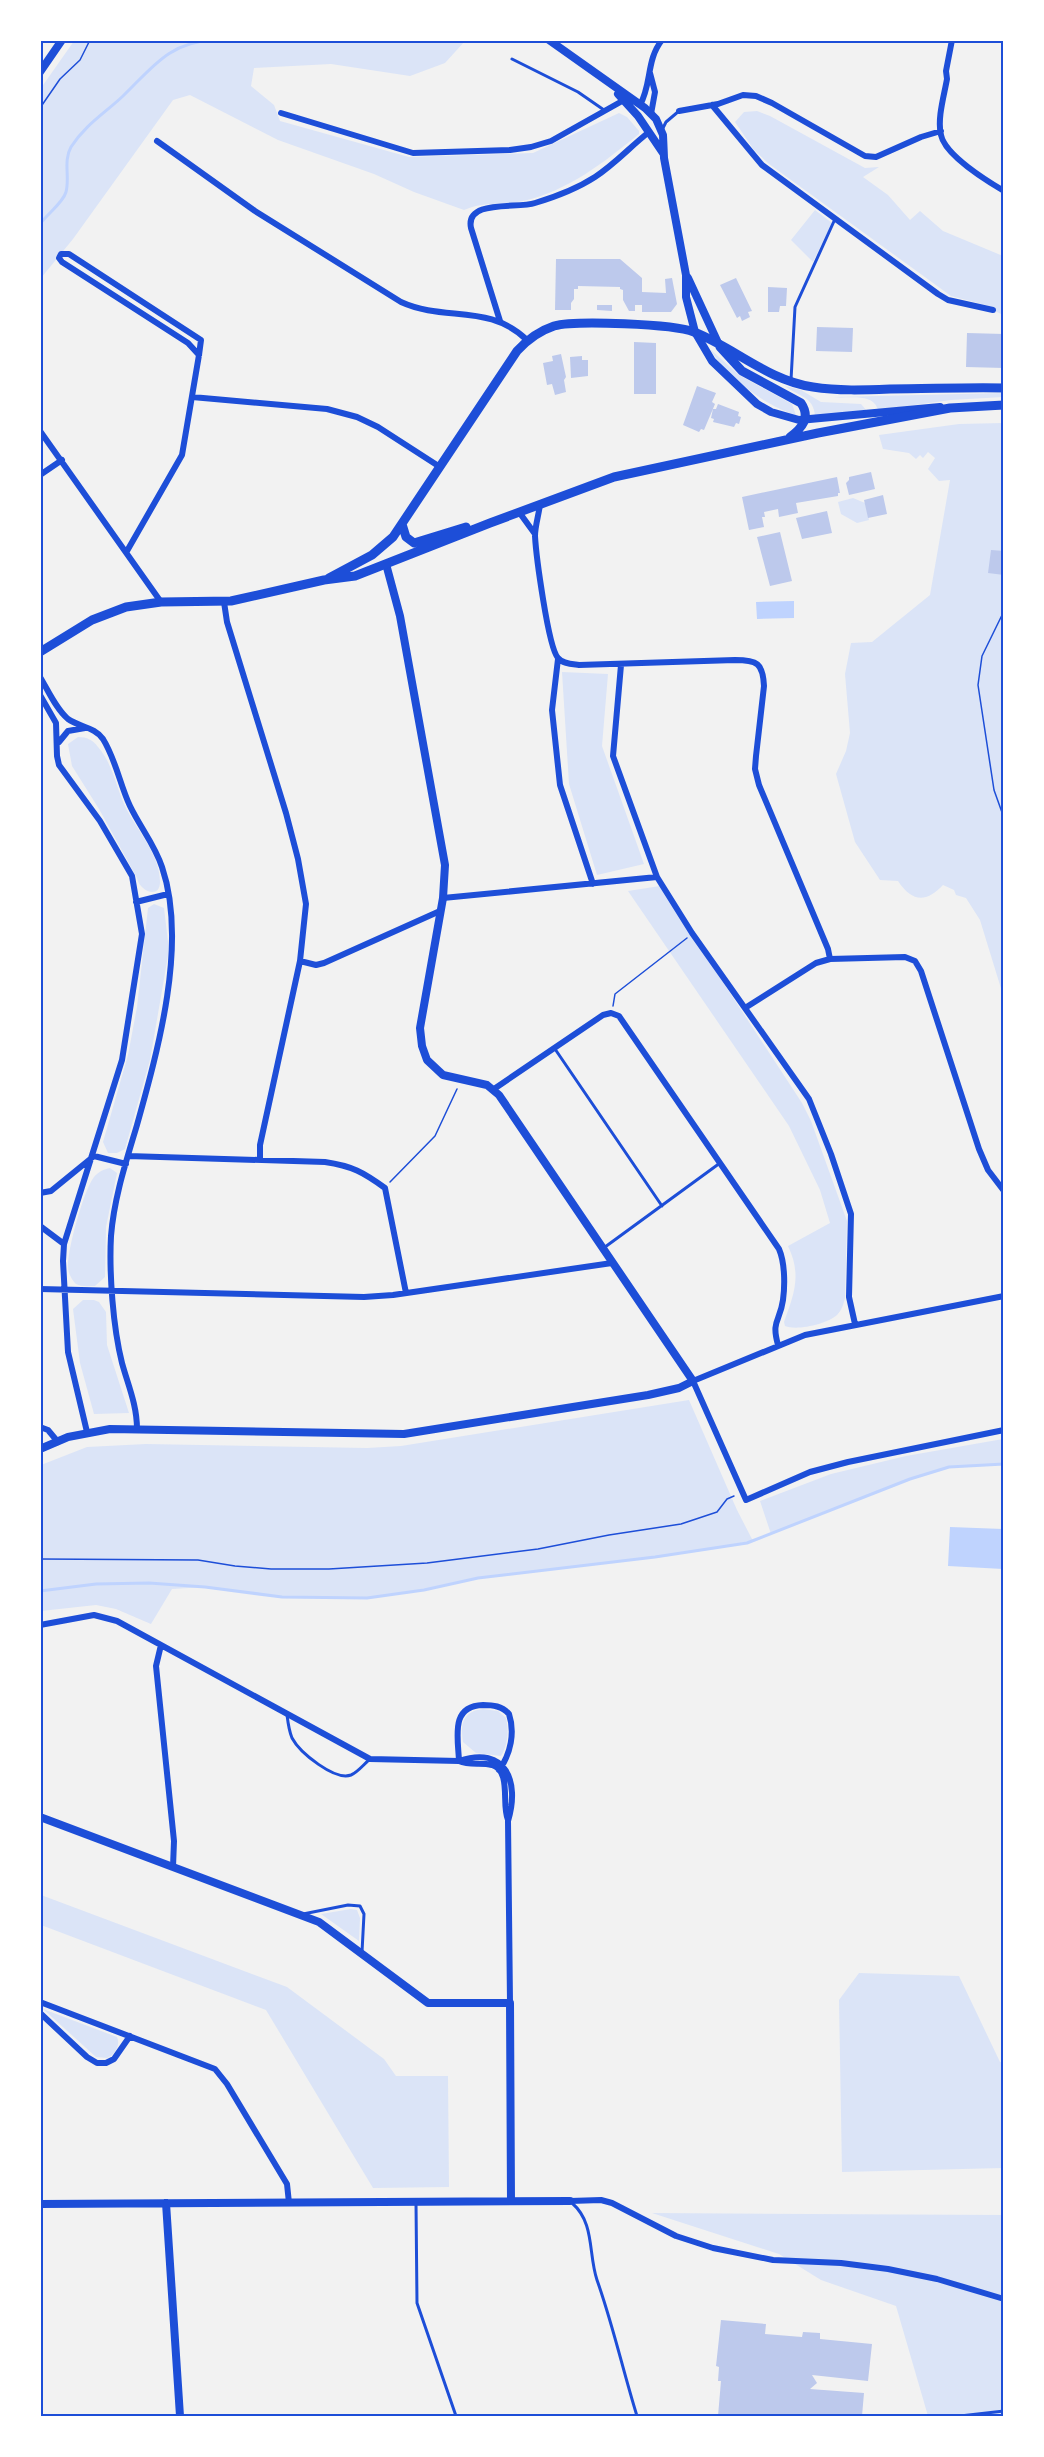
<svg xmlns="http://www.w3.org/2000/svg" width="1044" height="2457" font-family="Rubik,sans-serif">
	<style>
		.green { fill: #dbe4f7 }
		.water { fill: #bfd3fe }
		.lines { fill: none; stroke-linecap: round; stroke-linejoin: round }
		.stream { stroke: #bfd3fe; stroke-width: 3 }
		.building { fill: #bdc9ec }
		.path { stroke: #1d4ed8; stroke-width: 1.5 }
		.service { stroke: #1d4ed8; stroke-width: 3 }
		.minor { stroke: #1d4ed8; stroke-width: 6 }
		.tertiary { stroke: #1d4ed8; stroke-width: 8 }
		.secondary { stroke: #1d4ed8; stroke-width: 8 }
		.primary { stroke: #1d4ed8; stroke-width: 9 }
		.neatline { fill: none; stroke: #1d4ed8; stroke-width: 2 }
	</style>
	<rect width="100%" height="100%" fill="#f2f2f2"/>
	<path class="green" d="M74 41H465L445 63 410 76 331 64 254 68 251 86 274 105 280 121 409 157 533 153 619 113 627 117 639 131V134C603 163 568 191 523 201 502 206 485 201 464 210L414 192 374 174 278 140 190 95 173 100 73 239 41 278V88Z
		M757 111 770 116 865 168 879 167 863 177 888 195 910 220 920 211 943 231 1003 256V315L993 310V307L951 296 769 164 754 150 735 122 744 112Z
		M815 210 832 223 813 262 791 240Z
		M710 349 739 375 792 404 796 415C765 406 726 376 710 349Z
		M785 386 801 390 821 402 861 404 866 410 815 416C814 396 797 396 785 386Z
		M1004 393 1003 397 951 400 878 410C873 392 848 399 833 397Z
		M1003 423V995L980 920 966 898 956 895 954 890 943 885C926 903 912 902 898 881L880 880 855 842 836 774 846 751 850 733 845 674 851 643 872 642 930 595 950 480 939 481 928 469 935 458 928 452 923 458 920 455 916 459 909 453 883 449 879 435 959 424Z
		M853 498 865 503 869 520 857 523 841 514 838 502Z
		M562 672 608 674 602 746 644 864 597 875 569 784Z
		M78 737C87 737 93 740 98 747 113 764 116 787 125 806 137 831 160 854 160 882 160 899 140 892 137 878L99 809 72 766 68 744Z
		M660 886 802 1103 811 1121 847 1221 845 1298C843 1305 842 1310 837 1315 827 1324 797 1331 785 1326L784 1322C794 1294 802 1275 788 1246L830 1223 820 1190 789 1126 628 891Z
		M154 904 164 908 169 950 150 1060 125 1149 117 1153H108L103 1142 128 1055 137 1007 148 908Z
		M110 1168 117 1173 106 1227 105 1277 95 1286C89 1286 81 1287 76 1284 72 1280 68 1273 68 1267 67 1251 84 1189 94 1177 98 1172 104 1169 110 1168Z
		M83 1300H94L99 1302 106 1312 107 1345 129 1413 94 1414 80 1363 73 1309Z
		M689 1400 737 1510 753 1541 655 1557 478 1578 424 1590 367 1598 282 1597 205 1587 172 1589 151 1624 116 1609 96 1605 41 1611V1465L87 1447 146 1444 367 1448 401 1446Z
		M1003 1439V1464L949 1467 910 1479 771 1534 760 1501 831 1474 906 1456Z
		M483 1709 498 1711 506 1718C509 1730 508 1745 501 1756L476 1753 463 1742C460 1724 463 1711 483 1709Z
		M41 1895 287 1987 384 2059 396 2076H448L449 2187 373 2188 266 2010 41 1925Z
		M351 1909 357 1910 360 1918 359 1941 321 1914Z
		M859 1973 959 1976 1000 2062H1003V2168L842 2172 839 2000Z
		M43 2009 117 2037C121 2046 114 2055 107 2058L96 2057Z
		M652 2213 1003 2215V2416H928L896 2306 821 2280 779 2254Z"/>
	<path class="water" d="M794 601V618L757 619 756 602Z
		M950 1527 1003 1529V1569L948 1566Z"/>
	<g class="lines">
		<path class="stream" d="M40 224C47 214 63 203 66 192 70 177 63 161 71 147 85 125 105 113 123 96 152 68 169 42 213 40
			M40 1591 96 1584 149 1583 205 1587 282 1597 367 1598 424 1590 478 1578 655 1557 747 1543 910 1479 949 1467 1004 1464"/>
	</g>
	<path class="building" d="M556 259H620L642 278V292L666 293 665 279 672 278 677 304 671 312H642V305H635V311H629L623 300V290L620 289V287L578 286V289H574V299L571 303V310H555Z
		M736 278 752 311 748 312 750 317 742 321 740 316 737 318 720 285Z
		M768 287 787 288 786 306H780L779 312H768Z
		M597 305H612V311L597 310Z
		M817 327 853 328 852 352 816 351Z
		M967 333 1004 334V368L966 367Z
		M634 342 656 343V394H634Z
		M561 354 566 377 564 380 566 392 555 395 552 384 547 385 543 363 553 361 552 356Z
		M582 356V360H588V376L571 378 570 357Z
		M697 386 716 393 712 402 715 404 704 430 701 429 699 432 683 425Z
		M718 404 739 412 738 416 741 417 739 424 736 423 734 427 713 422 714 419 711 418 713 409H716Z
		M871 472 875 489 849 495 846 483 849 480V477Z
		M837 477 840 493H838V496L796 503 798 513 779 517 778 509 764 512 765 517H762L764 527 749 530 742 497Z
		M883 495 887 514 868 518 864 500Z
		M827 511 832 533 802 539 796 518Z
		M780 532 792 581 770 586 757 537Z
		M991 550 1004 551V575L988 573Z
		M721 2320 766 2324 765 2334 802 2337 803 2332 820 2333V2339L872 2344 868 2381 812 2375 817 2383 810 2389 864 2393 862 2416H718L721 2381H718L719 2367 716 2366Z"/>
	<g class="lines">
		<path class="path" d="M303 40H311
			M40 108 60 79 80 60 90 40
			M1004 611 982 656 978 685 994 790 1004 818
			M613 1006 615 994 687 938
			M390 1182 435 1136 457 1089
			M40 1559 198 1560 235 1566 271 1569H329L427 1563 538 1549 609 1535 681 1524 717 1512 727 1499 734 1496"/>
		<path class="service" d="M512 59 578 92 604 110
			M662 130 666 122 679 111
			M791 380 795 307 835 219
			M555 1049 662 1206
			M605 1247 720 1163
			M287 1715C288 1723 289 1731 292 1738 300 1753 335 1781 351 1775 358 1772 364 1764 370 1759
			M303 1914 348 1905 360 1906 364 1914 362 1952
			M416 2203 417 2303 456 2416
			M572 2203C595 2223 588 2253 597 2280 613 2325 623 2371 637 2416
			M960 2416 1004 2411"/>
		<path class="minor" d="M952 40 946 71 947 79C944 96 937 119 941 135 945 155 987 181 1004 191
			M650 73 655 92 651 114
			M640 105C652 84 646 60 662 40
			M712 105 762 165 938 294 948 300 993 310
			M679 111 718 104 743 95 756 96 772 103 865 156 876 157 921 137 941 131
			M281 113 413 153 510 150 531 147 551 141 624 100
			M157 141 255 211 401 302C445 322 489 303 527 340
			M500 321 471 228C465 199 517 209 535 203 555 197 578 188 595 177 615 164 631 146 649 132
			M192 397 327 409 357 417 378 427 440 467
			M40 431 161 602
			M40 475 62 460
			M540 504C539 514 535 526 535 536 536 554 548 647 558 658 563 664 572 664 579 665L735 660C757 660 763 663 764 686L756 756 755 769 759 785 828 949 830 959
			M519 512 535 534
			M127 551 182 455 199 355 201 340 69 254H61L59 258 62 262 188 343 199 355
			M224 602 227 622 286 813 298 859 306 904 300 961 260 1145V1160
			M558 659 552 710 560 785 593 884
			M621 665 613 756 657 877 692 933 809 1099 831 1154 851 1214 849 1297 855 1324
			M40 677C48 690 56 709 68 719 79 727 95 727 103 739 116 760 120 785 130 806 140 827 155 845 162 867 188 943 158 1050 137 1125 126 1162 114 1198 111 1236 109 1273 113 1327 122 1363 128 1385 137 1405 137 1429
			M40 695 56 723 57 756 59 765 100 821 132 876 142 934 122 1060 64 1244 63 1261 68 1352 87 1432
			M59 742 68 731 85 728
			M443 898 657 877
			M136 902 168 894
			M300 961 316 965 324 963 440 911
			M745 1008 816 963 830 959 905 957 915 961 921 971 979 1149 988 1170 1004 1191
			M494 1089 603 1015 611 1013 619 1016 779 1249C785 1263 785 1285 783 1300 780 1322 771 1320 778 1345
			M128 1156 325 1162C352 1166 363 1172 385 1188L406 1293
			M40 1193 51 1191 94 1156 126 1164
			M40 1226 64 1244
			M40 1289 364 1297 393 1295 612 1263
			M1004 1296 805 1335 693 1381 746 1500 810 1472 848 1462 1004 1430
			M40 1427 48 1430 58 1442
			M40 1625 94 1615 117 1621 370 1759 459 1761C506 1745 520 1782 508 1821L510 2003
			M161 1645 156 1666 174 1841 173 1867
			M459 1761C458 1737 450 1706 483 1705 493 1705 502 1706 509 1714 515 1732 511 1754 499 1770
			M459 1761C470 1766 481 1762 492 1765 512 1771 501 1805 508 1820
			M40 2002 215 2069 227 2084 287 2184 289 2203
			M40 2013 87 2057 97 2063H106L114 2059 130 2036
			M570 2201 601 2200 612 2203 676 2236 713 2248 773 2260 841 2263 888 2269 937 2279 1004 2299"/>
		<path class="tertiary" d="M40 72 62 40
			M40 1449 68 1437 110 1429 404 1434 648 1395 679 1388 693 1381 499 1095 487 1085 443 1075 427 1060 422 1046 420 1028 443 898 445 865 400 616 386 564
			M40 1817 319 1922 428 2003H510L511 2201
			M166 2203 180 2416
			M40 2204 570 2201"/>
		<path class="secondary" d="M549 40 645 108 656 119 663 135 664 158 686 275V297L695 332 712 361 757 404 771 412 799 420 940 407
			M618 94 638 116 663 153
			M688 278 719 345"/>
		<path class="primary" d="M720 347 742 371 801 403C811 418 802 428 790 437
			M402 524 406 537 414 543 466 527
			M329 578 372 555 393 537 517 351C527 340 539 331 554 326 575 320 674 324 694 332 735 348 767 380 813 387 838 391 864 390 890 389 928 389 966 387 1004 388
			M40 652 92 620 126 607 161 602 231 601 324 580 355 576 490 523 614 477 818 433 950 408 1004 405"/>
	</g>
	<rect width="1044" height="2457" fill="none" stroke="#ffffff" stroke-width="84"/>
	<rect x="42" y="42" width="960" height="2373" class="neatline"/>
</svg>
